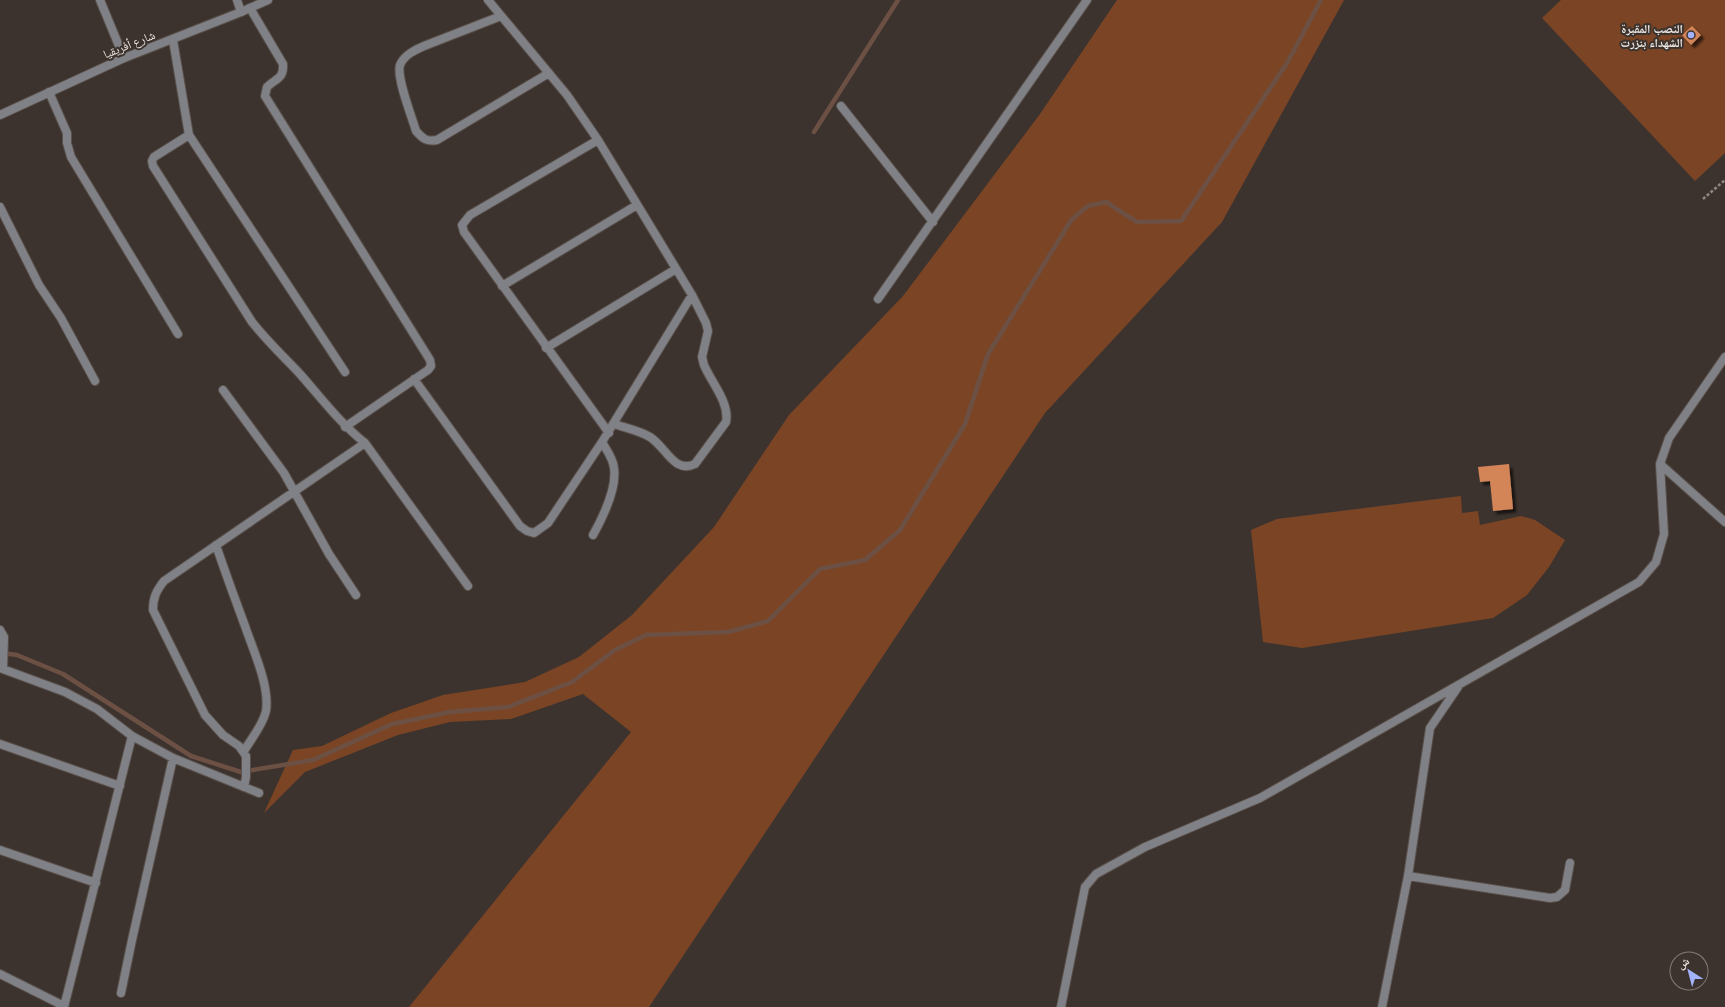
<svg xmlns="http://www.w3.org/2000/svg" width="1725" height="1007" font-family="'Golos Text','Noto Naskh Arabic',sans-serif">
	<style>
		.green { fill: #7b4525 }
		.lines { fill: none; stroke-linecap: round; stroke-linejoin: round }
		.stream { stroke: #6c5044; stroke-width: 4.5 }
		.building { fill: #d38559; filter: url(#shadow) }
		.minor-casing { stroke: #59504b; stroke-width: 10 }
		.tertiary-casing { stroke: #59504b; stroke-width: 10 }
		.path { stroke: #8f8783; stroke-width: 2.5; stroke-dasharray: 3 2; stroke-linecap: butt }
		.minor { stroke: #808186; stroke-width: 8 }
		.tertiary { stroke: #808186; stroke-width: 8 }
		.poi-dot { fill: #a3b2fd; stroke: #3d332e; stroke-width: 1.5 }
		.labels { text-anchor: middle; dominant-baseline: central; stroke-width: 4; stroke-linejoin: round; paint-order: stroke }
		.poi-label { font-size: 12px; font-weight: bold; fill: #ece6e2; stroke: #3d332e; text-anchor: end }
		.street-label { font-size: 12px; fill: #ece6e2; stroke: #3d332e }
	</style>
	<defs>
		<filter id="shadow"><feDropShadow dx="3.5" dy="3.5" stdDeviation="1" flood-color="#0009"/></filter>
	</defs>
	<rect width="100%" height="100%" fill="#3d332e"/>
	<path class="green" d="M1117 0H1344L1222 222 1045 413 649 1007H409L631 732 583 694 511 719 450 722 398 735 305 772 264 813 293 750 322 746 391 713 443 695 525 682 579 657 632 615 714 527 789 415 903 296 1040 114Z
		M1561 0H1725V153L1695 181 1542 18Z
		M1461 496 1462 513 1478 511 1480 525 1521 516 1535 520 1565 540 1549 567 1527 595 1493 618 1302 648 1263 642 1251 530 1277 519Z"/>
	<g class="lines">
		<path class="stream" d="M814 132 898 0
			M2 653 17 655 63 674 191 756 241 772 313 760 392 724 450 712 508 707 572 682 615 650 646 635 728 632 768 621 820 569 865 560 900 530 965 424 988 354 1072 219 1088 206 1106 202 1137 222 1181 221 1287 63 1321 0"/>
	</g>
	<path class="building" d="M1692 26 1701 35 1691 45 1682 35Z
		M1509 464 1513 509 1493 511 1490 481 1480 482 1478 467Z"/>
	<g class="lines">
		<defs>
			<path id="minor" d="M100 0 124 58
				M237 0 241 12
				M488 0 567 95 598 140 692 295 706 323 708 331 702 357 704 365C711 382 730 403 726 422L695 464C674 474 666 447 650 437 640 431 626 428 614 424
				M250 8 283 64C284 79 276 78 267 87L265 96 430 360 431 366 428 370 345 427
				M501 16 424 46C415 50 404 55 400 65 396 77 412 117 416 131 423 139 427 142 437 140L549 73
				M173 40 189 135 345 372
				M49 92 67 133V143L71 157 178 334
				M841 106 933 222
				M189 135 154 157 152 161 153 166 252 322C267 341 284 357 300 374 322 399 340 423 365 443L468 586
				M598 140 470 215 462 225 464 232 609 433
				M0 207 39 285 61 318 95 381
				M502 286 637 205
				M878 299 1087 0
				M546 348 676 269
				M1725 357 1669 438 1660 464 1725 522
				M414 379 520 526 527 531 534 533 548 523 602 442 692 295
				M223 390 284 473 329 554 356 595
				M593 535C603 517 617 488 614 468 613 458 607 451 602 442
				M216 545C225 572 235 599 245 626 253 650 270 686 266 711 263 725 251 739 244 751
				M0 630 4 637 3 669
				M0 668 65 692 97 709 132 736 173 758 259 793
				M0 744 120 786
				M244 787 246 777V756L239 746 223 735 205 715 153 610C153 598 156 591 164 581L365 443
				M0 850 96 883
				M1408 876 1550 898 1557 897 1565 890 1570 863
				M0 974 64 1006
				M121 993 132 940 173 758
				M64 1007 132 736
				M1061 1007 1085 887 1096 874 1145 847 1260 798 1639 582 1656 562 1664 534 1660 464
				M1382 1007 1408 876 1430 728 1458 687"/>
			<path id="tertiary" d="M0 115 124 58 241 12 268 0"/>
		</defs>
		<use href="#minor" class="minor-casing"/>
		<use href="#tertiary" class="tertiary-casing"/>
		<path class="path" d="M1703 199 1725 180"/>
		<use href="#minor" class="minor"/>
		<use href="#tertiary" class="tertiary"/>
	</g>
	<circle class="poi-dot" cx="1691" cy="35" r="4"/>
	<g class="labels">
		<g class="poi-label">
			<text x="1683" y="28">النصب المقبرة<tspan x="1683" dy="14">الشهداء بنزرت</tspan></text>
		</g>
		<g class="street-label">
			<text transform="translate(129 44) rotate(-22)">شارع أفريقيا</text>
		</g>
	</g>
	<g transform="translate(1689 971) rotate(324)"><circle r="19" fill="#3d332e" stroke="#837b76"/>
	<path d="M0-3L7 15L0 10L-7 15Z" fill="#a3b2fd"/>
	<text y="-6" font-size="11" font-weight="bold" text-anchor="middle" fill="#ece6e2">ش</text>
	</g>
</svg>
